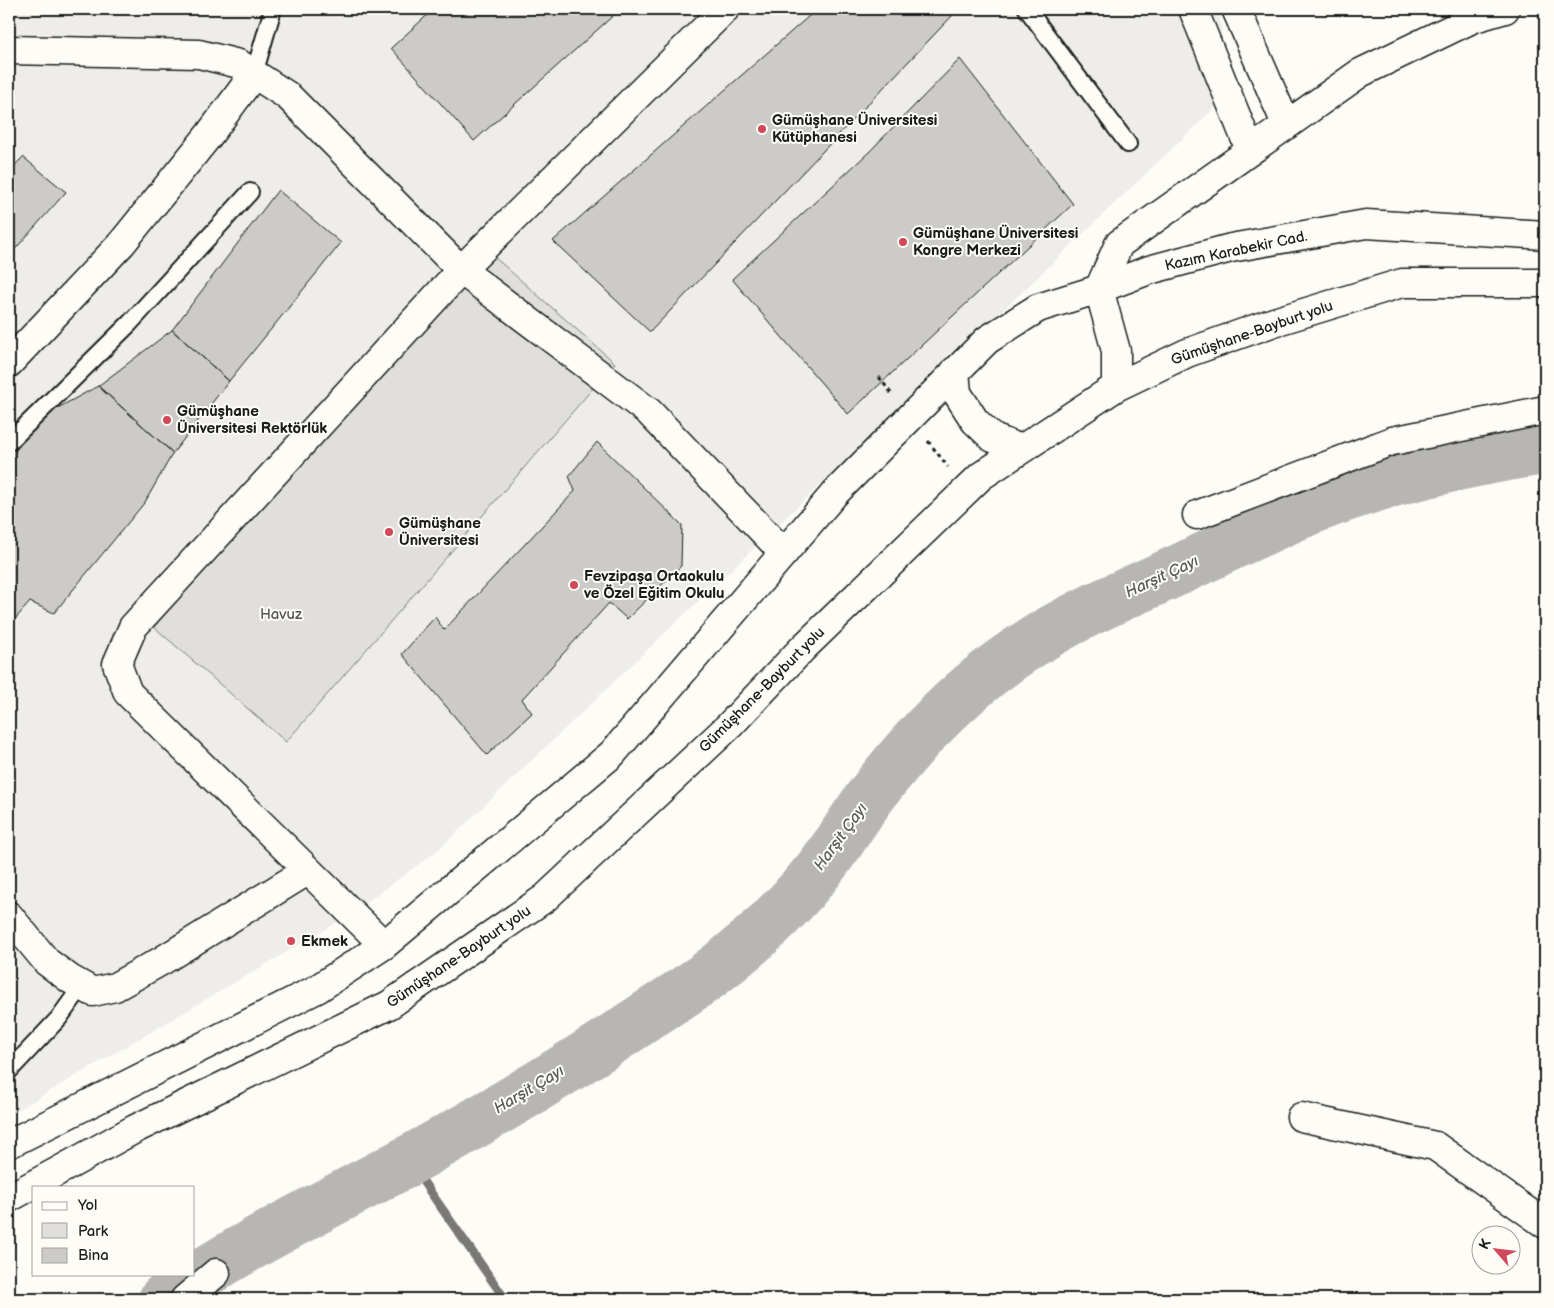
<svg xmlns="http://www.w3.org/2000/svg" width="1554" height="1308" font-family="'Balsamiq Sans',sans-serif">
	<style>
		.built { fill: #eeede9 }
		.green { fill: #e0dfdb; stroke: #7e7e7c }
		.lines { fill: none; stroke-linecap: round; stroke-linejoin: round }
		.stream { stroke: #797876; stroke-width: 9 }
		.river { stroke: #b7b6b2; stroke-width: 51 }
		.building { fill: #cccbc8; stroke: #1c1c1c }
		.service-casing { stroke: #1c1c1c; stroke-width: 20 }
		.minor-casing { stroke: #1c1c1c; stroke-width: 31 }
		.primary-casing { stroke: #1c1c1c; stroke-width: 31 }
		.path { stroke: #1c1c1c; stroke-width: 3; stroke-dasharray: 4 4; stroke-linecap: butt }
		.service { stroke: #fdfcf7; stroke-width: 16 }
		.minor { stroke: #fdfcf7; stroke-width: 28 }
		.primary { stroke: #fdfcf7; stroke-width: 28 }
		.poi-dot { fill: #d1495b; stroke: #fdfcf7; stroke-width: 2 }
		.labels { text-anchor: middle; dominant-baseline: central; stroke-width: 4; stroke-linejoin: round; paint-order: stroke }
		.poi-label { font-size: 15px; font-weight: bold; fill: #1c1c1c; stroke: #fdfcf7; text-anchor: start }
		.street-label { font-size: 15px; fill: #1c1c1c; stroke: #fdfcf7 }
		.park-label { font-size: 15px; fill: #575655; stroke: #fdfcf7 }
		.water-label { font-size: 16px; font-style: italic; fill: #5a5a58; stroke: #fdfcf7 }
	</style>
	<rect width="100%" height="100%" fill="#fdfcf7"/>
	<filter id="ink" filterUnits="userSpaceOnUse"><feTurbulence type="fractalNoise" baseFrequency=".02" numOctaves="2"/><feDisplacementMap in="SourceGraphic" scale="10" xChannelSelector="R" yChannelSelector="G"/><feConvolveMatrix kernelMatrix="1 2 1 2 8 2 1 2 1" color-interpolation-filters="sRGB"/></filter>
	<g filter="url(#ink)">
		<path class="built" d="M9 9H1220L1226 97 438 850 348 916 9 1115Z"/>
		<path class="green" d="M484 248 615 363 286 742 154 627Z"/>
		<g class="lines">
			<path class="stream" d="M408 1160 505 1299"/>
			<path class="river" d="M164 1299C242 1245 327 1205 410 1160 490 1116 568 1069 644 1018 665 1004 686 991 706 977 755 941 800 898 835 848 843 837 850 825 858 814 878 784 902 756 926 730 957 698 990 669 1028 645 1074 615 1126 594 1176 571 1232 545 1286 517 1344 497 1409 474 1477 460 1545 449"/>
		</g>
		<path class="building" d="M434 9H612L616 13 474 141 391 48Z
			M817 9H947L952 16 650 332 553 241Z
			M960 59 1073 204 848 414 732 279 869 152Z
			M23 157 66 192 9 256V171Z
			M278 190 341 243 229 381 172 330Z
			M172 330 229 381 173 453 98 386Z
			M98 386 173 453 145 502 54 613 30 602 9 626V459L43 416Z
			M597 442 682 525 681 566 627 619 609 603 522 699 532 713 487 755 402 654 435 617 444 630 575 491 569 476Z"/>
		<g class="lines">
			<defs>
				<path id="service" d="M1027 9 1128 144
					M254 74 273 9
					M9 442 130 323 250 192
					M9 1071 59 1018 82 986"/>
				<path id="minor" d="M1193 9 1250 150
					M1236 9 1286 124
					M9 50 199 54 239 64 254 74 288 96 461 270 649 412 784 553
					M1099 289 1119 244 1360 73 1474 18 1505 9
					M9 363 122 243 209 135 254 74
					M1197 515 1392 441 1545 410
					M9 916 47 962 70 979 93 992 115 987 163 960 307 871
					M384 945 128 693 117 664 133 627 461 270 725 9
					M1301 1117 1435 1146 1545 1224
					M185 1299 216 1273"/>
				<path id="primary" d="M1099 289 1116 351V387
					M955 371 957 393 975 421 993 438 1021 449
					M9 1144 317 989 384 945 612 754 835 493 987 340 1038 308 1099 289 1149 270 1231 248 1366 224 1545 235
					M9 1198 135 1129 389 1005 545 898 729 726 802 649 981 476 1116 387 1187 353 1274 322 1402 283H1545"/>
			</defs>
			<use href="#service" class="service-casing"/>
			<use href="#minor" class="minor-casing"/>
			<use href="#primary" class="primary-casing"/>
			<path class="path" d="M879 377 893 396
				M928 441 948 467"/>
			<use href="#service" class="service"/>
			<use href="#minor" class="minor"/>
			<use href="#primary" class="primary"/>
		</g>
	</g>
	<g class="poi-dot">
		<circle cx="762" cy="129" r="5"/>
		<circle cx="903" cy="242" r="5"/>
		<circle cx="167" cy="420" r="5"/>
		<circle cx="389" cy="532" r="5"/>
		<circle cx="574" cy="585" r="5"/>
		<circle cx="291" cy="941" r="5"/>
	</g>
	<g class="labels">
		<g class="poi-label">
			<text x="772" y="120">Gümüşhane Üniversitesi<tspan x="772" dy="17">Kütüphanesi</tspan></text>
			<text x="913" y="233">Gümüşhane Üniversitesi<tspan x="913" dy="17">Kongre Merkezi</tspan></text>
			<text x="177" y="411">Gümüşhane<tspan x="177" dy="17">Üniversitesi Rektörlük</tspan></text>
			<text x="399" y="523">Gümüşhane<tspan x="399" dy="17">Üniversitesi</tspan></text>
			<text x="584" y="576">Fevzipaşa Ortaokulu<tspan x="584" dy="17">ve Özel Eğitim Okulu</tspan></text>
			<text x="301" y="941">Ekmek</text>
		</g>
		<g class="street-label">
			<text transform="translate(1236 251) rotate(-12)">Kazım Karabekir Cad.</text>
			<text transform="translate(1252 333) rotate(-19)">Gümüşhane-Bayburt yolu</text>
			<text transform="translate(762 690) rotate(-45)">Gümüşhane-Bayburt yolu</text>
			<text transform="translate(459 957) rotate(-34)">Gümüşhane-Bayburt yolu</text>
		</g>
		<g class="park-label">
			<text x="281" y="614">Havuz</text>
		</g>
		<g class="water-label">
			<text transform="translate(1162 577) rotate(-25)">Harşit Çayı</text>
			<text transform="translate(841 837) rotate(-54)">Harşit Çayı</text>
			<text transform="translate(529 1090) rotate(-31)">Harşit Çayı</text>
		</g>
	</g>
	<rect width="1554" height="1308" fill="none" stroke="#fdfcf7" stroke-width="30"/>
	<rect x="15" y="15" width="1524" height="1278" fill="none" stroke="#1c1c1c" stroke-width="2" filter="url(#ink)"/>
	<rect x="32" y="1186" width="162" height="90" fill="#fdfcf7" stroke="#a3a29f"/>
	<rect x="42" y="1202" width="25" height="8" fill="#fdfcf7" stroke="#a3a29f"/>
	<text x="78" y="1210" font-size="15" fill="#1c1c1c">Yol</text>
	<rect x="42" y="1223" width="25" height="15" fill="#e0dfdb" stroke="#a3a29f"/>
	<text x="78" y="1236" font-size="15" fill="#1c1c1c">Park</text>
	<rect x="42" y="1248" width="25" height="15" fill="#cccbc8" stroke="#a3a29f"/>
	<text x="78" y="1260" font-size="15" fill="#1c1c1c">Bina</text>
	<g transform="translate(1496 1250) rotate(298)"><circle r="24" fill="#fdfcf7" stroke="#a3a29f"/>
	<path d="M0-4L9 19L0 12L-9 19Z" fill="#d1495b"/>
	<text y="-8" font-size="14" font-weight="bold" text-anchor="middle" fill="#1c1c1c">K</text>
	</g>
</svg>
